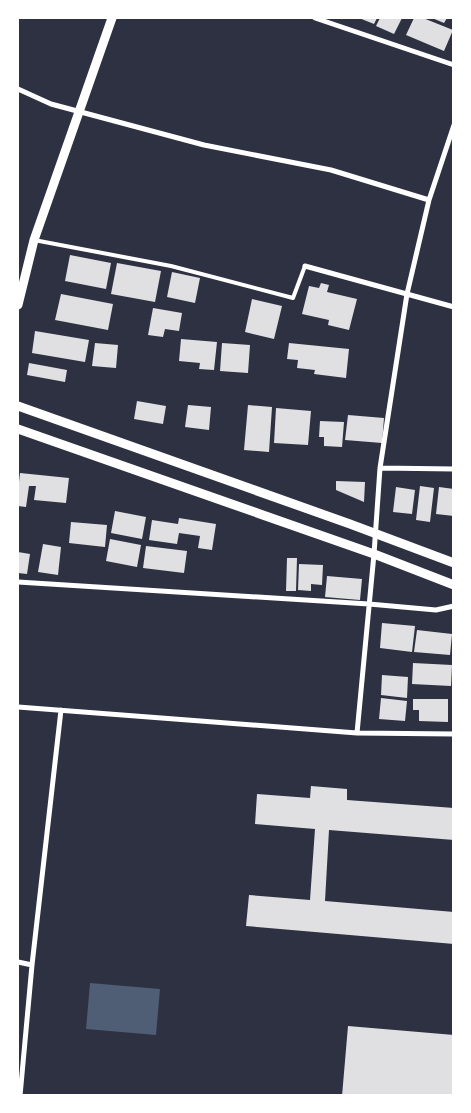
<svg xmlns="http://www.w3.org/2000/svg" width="471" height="1113" font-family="Signika,sans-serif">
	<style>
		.water { fill: #4f5d75 }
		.building { fill: #e0e0e3 }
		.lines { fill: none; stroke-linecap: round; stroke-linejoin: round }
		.service { stroke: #fff; stroke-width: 4 }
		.minor { stroke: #fff; stroke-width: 5 }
		.tertiary { stroke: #fff; stroke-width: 9 }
	</style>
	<rect width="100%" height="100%" fill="#2d3142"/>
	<path class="water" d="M90 983 160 989 156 1035 86 1029Z"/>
	<path class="building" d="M359 18H377L374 24Z
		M380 18H402L394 34 376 26Z
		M414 18H423L453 30 444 51 406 35Z
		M432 18H447L444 23Z
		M70 255 111 263 106 289 65 281Z
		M117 263 161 271 155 302 111 294Z
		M172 272 200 278 195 303 167 297Z
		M321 283 329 285 327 292 357 299 349 330 328 325 329 320 302 314 309 286 319 288Z
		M61 294 113 304 108 330 55 320Z
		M252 299 282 306 274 339 245 332Z
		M153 308 182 313 179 331 165 329 163 337 148 335Z
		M35 331 89 340 85 362 32 353Z
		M181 339 217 342 214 370 199 369 200 363 179 361Z
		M95 343 118 345 116 368 92 366Z
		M222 343 250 345 248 373 220 371Z
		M289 343 349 349 346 378 314 374 315 370 297 368 298 360 287 359Z
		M29 363 67 370 65 382 27 375Z
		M137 401 166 406 163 424 134 419Z
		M188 405 211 407 209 430 185 427Z
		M248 405 272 407 269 452 244 450Z
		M276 408 311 411 308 445 274 443Z
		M348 415 384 418 382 443 345 440Z
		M320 421 344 422 342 447 324 446V437H319Z
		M20 473 69 478 66 503 34 500 36 486H29L26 507 18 506V491Z
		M336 481 365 482 364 502 336 490Z
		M420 486 434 488 430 522 416 520Z
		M396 487 415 490 412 514 393 512Z
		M439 487 454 489V516L436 514Z
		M115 511 146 517 142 539 111 533Z
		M179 518 216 524 212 550 198 548 200 536 179 533 177 544 149 540 152 520 178 524Z
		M71 522 107 525 105 547 69 543Z
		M110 539 141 545 137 567 106 561Z
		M43 544 61 547 58 575 38 572Z
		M146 546 187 551 184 573 143 568Z
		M18 552 30 554 27 574 18 573Z
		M287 558H297L296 591H286Z
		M299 564 323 565 322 585 311 584V591L298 590Z
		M327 576 362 579 360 600 325 597Z
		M382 623 415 626 412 652 380 648Z
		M417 630 452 634 450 655 414 652Z
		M413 663 452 665 451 686 412 684Z
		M382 675 408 677 407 698 381 695Z
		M381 698 407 701 405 721 379 719Z
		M413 699H448V722L419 721V710H413Z
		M311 786 347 789V800L454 808V840L329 830 325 901 454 912V944L246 926 249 895 310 900 315 829 255 824 257 794 310 798Z
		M348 1026 454 1035V1096H342Z"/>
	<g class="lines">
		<path class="service" d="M34 240 171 266 293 298 305 266"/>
		<path class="minor" d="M315 18 454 65
			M18 89 51 104 204 145 331 170 429 200
			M305 266 454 307
			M380 468 454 469
			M18 582 369 604 436 610 454 606
			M18 707 357 733 454 734
			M357 733 374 554 380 468 407 294 429 200 454 125
			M18 962 32 965
			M20 1096 32 965 61 710"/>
		<path class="tertiary" d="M18 305 34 240 112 18
			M18 406 350 524 454 563
			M18 429 374 554 454 585"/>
	</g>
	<rect width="471" height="1113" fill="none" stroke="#ffffff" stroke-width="38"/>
</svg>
